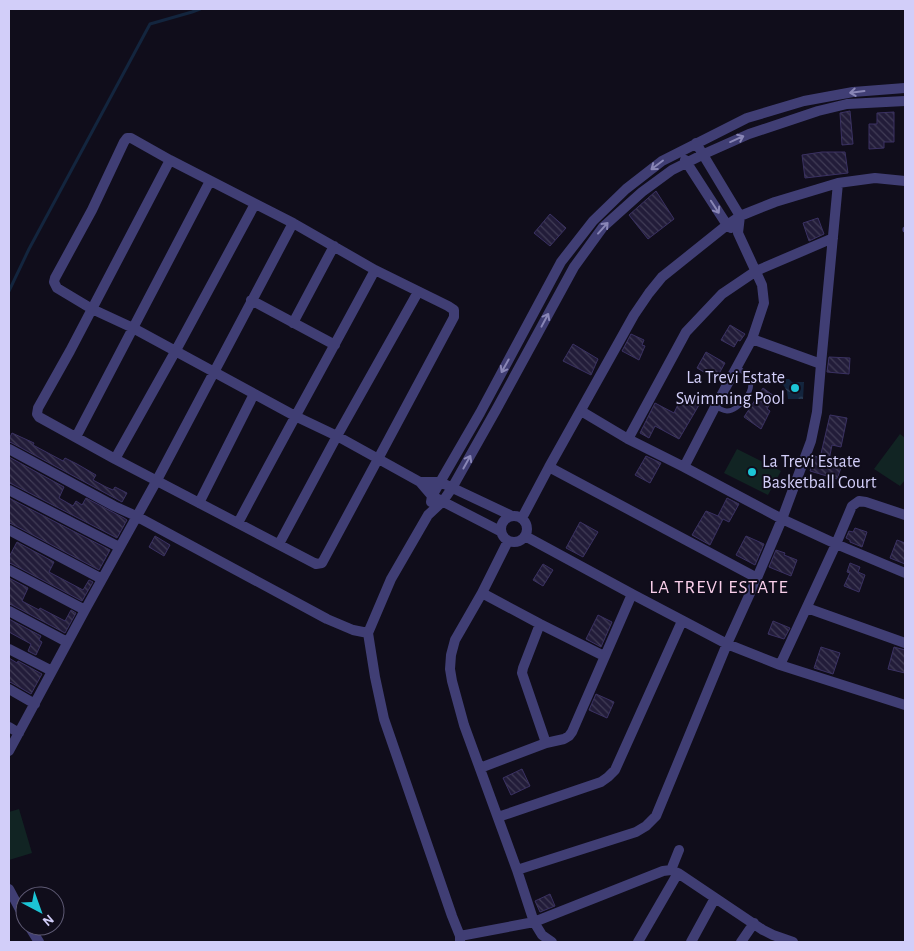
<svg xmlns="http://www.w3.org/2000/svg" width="914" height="951" font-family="'Alegreya Sans',sans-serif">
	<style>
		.pitch { fill: #112423 }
		.water { fill: url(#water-ripples) }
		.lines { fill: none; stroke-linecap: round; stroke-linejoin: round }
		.stream { stroke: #13253e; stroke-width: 3 }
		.building { fill: url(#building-back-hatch); stroke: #3a3162 }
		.service { stroke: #403e74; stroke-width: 5 }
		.minor { stroke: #403e74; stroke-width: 10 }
		.oneway { stroke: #8986b6 }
		.poi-dot { fill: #1cc5d6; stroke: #100d1b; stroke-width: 2 }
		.labels { text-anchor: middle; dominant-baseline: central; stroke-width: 4; stroke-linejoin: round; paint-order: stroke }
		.poi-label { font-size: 18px; fill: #d2cef9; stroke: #100d1b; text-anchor: end }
		.neighbourhood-label { font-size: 19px; letter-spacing: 1px; fill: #f9cfea; stroke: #100d1b }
	</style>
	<defs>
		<pattern id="water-ripples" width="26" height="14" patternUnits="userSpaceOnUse" patternTransform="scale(1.25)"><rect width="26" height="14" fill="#13253e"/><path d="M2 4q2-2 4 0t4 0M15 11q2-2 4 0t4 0" fill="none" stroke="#34435b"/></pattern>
		<pattern id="building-back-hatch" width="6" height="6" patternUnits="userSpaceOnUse" patternTransform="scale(1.25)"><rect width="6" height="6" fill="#221c39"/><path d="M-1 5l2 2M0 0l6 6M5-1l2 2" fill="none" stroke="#413c56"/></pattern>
	</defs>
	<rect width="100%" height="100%" fill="#100d1b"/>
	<path class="pitch" d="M900 434 905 438V480L900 486 874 469Z
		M737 449 781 471 768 495 724 473Z
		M19 809 32 853 9 860V812Z"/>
	<path class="water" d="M786 379H789L792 382H804L803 399H788L787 391 782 383Z"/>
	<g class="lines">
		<path class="stream" d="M9 291 29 249 150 24 192 12 200 9"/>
	</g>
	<path class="building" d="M850 111 853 144 842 145 840 113Z
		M894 112V142H884V148L869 149V124H877V113Z
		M822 152H845L848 173 805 178 802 155Z
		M656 191 674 219 648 239 629 215Z
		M550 214 566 228 550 246 534 233Z
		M818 218 824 234 809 241 803 223Z
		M730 325 745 334 740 341 738 340 734 347 721 340Z
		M631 334 644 340 642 345 645 346 639 360 622 351Z
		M573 344 598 359 591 375 563 361Z
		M706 352 725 363 716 379 697 368Z
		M829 357 850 358 849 374 827 372Z
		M763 388 774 396 767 409 770 411 761 429 744 417Z
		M682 396 699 405 679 439 655 426 649 438 640 433 655 403 674 413Z
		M830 415 847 418 841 447 832 445 829 460 842 465 837 479 810 471 815 456 820 458Z
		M12 433 34 443 33 445 63 461 65 458 77 464 96 475 93 480 106 487 113 490 115 487 127 493 122 502 12 443 9 442V439Z
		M646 456 661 463 650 483 635 475Z
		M9 457 64 487 59 498 73 506 76 501 82 505 86 498 124 518 127 520 117 538 12 484 9 483Z
		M9 498 110 550 99 570 12 524 9 523Z
		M727 498 739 504 729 522 723 519 710 545 692 535 706 511 718 516Z
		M580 522 598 532 583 557 566 548Z
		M855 528 867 532 862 547 850 542V540L846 538 849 531 853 532Z
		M155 536 170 545 164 556 149 547Z
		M746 536 764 544 755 565 736 555Z
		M897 540 905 543V564L890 558Z
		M17 542 54 562 49 572 83 590 89 580 93 582 82 601 12 564 9 563V557Z
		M776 550 785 553 784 555 797 560 791 576 769 567Z
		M850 563 860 567 858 572 865 575 859 592 844 586 850 573 847 572Z
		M543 564 553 570 543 586 533 580Z
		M9 578 28 588 22 601 39 610 40 608 65 621 71 610 76 613 65 633 12 605 9 604Z
		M598 615 612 622 601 647 586 639Z
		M9 619 41 636 39 640 42 642 36 655 28 651 31 644 9 632Z
		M773 621 790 628 784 639 768 634Z
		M821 647 840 653 833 674 814 668Z
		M894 647 905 650V673L888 669Z
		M9 658 17 663 18 661 42 674 31 694 12 683 9 682Z
		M596 694 614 702 607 718 589 710Z
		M522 769 530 786 511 795 503 778Z
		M550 894 555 906 540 912 535 901Z"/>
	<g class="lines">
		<path class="service" d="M905 230V229
			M715 407C719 408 723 411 727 411 739 411 756 390 749 378 746 374 741 370 737 367"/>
		<path class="minor" d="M170 160 293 223 375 270 448 306 454 310V317L378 459 322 563 316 564 115 459 39 417 37 414 38 408 70 351Z
			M170 160 131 138H127L124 142 92 210 55 278 54 282 57 288 92 309 133 328 295 416 337 436 420 482 432 496 500 531
			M685 160 727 225 731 228
			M838 183 821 364 817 412 811 441 782 519 836 544 905 573
			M251 300 335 345
			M293 323 334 246
			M752 339 821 364
			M581 411 628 439 684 467
			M76 437 210 181
			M628 439 686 332 722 294 756 271 833 238
			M9 449 114 506 136 516 327 619 353 630 368 633
			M115 459 175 352 255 204
			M549 467 634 315 649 293 662 277 727 225 740 216 775 202 838 183 875 178 905 181
			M420 482H440L510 515
			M9 490 119 547
			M431 502 432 496 480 413 561 262 593 221 626 189 662 161 747 118 804 101 853 92 905 88
			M199 503 254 394
			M501 529a13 13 0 1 1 26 0a13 13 0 1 1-26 0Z
			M522 518 549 467 757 578 782 519 684 467 715 407 752 339 764 303 762 285 738 233 740 216 696 143
			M238 523C283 438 330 354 375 270
			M9 530 102 579
			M525 536 632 594
			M279 544 337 436 418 292
			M9 570 85 610
			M482 593 508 541
			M807 608 905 643
			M9 611 67 642
			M540 624 523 668 522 673 546 743
			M9 649 52 671
			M604 656 540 624 482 593 455 640 451 655 450 669 452 681 464 725 517 870 636 832 646 826 656 816 727 644 757 578
			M780 665 836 544 852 506 859 501 866 502 905 515
			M9 689 35 704
			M9 727 19 733
			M9 751 85 610 157 480 293 223
			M480 768 546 743 564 739 569 736 572 732 632 594 727 644 780 665 905 705
			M498 817 601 782 608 777 615 770 682 621
			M517 870 534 922 542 935 552 942
			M671 870 679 850
			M9 889 25 919
			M29 926 39 942
			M460 936 534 922 663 871 671 870 678 873 763 930 773 935 793 942
			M460 942V936L452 916 384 719 375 677 368 633 391 579 428 515 443 501 452 488 496 410 574 267 603 227 642 192 672 170 704 154 749 134 818 111 847 104 905 101
			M638 942 678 873
			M691 942 715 898
			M741 942 754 923"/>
	</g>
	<defs><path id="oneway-shaft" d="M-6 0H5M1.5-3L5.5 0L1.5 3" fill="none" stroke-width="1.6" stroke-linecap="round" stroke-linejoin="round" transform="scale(1.25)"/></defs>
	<g class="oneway">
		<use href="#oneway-shaft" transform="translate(857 92) rotate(173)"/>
		<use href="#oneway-shaft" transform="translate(737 139) rotate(-24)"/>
		<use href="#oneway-shaft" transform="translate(657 165) rotate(143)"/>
		<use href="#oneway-shaft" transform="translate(715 207) rotate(57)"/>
		<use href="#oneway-shaft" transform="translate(603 228) rotate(-48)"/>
		<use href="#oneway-shaft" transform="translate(545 320) rotate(-62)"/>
		<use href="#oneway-shaft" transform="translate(505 366) rotate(119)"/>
		<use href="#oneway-shaft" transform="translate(467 462) rotate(-61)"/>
	</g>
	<g class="poi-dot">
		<circle cx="795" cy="388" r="5"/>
		<circle cx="752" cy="472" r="5"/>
	</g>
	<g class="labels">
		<g class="poi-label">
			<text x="785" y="378">La Trevi Estate<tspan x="785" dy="21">Swimming Pool</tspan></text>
			<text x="762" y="462" text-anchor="start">La Trevi Estate<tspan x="762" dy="21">Basketball Court</tspan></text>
		</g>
		<g class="neighbourhood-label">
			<text x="719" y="587">LA TREVI ESTATE</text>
		</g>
	</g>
	<rect width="914" height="951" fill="none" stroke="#d2cef9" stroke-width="20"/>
	<g transform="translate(40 911) rotate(139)"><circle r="24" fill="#100d1b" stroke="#5e5a74"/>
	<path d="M0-4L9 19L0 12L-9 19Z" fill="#1cc5d6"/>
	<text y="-8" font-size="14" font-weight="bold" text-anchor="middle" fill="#d2cef9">N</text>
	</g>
</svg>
